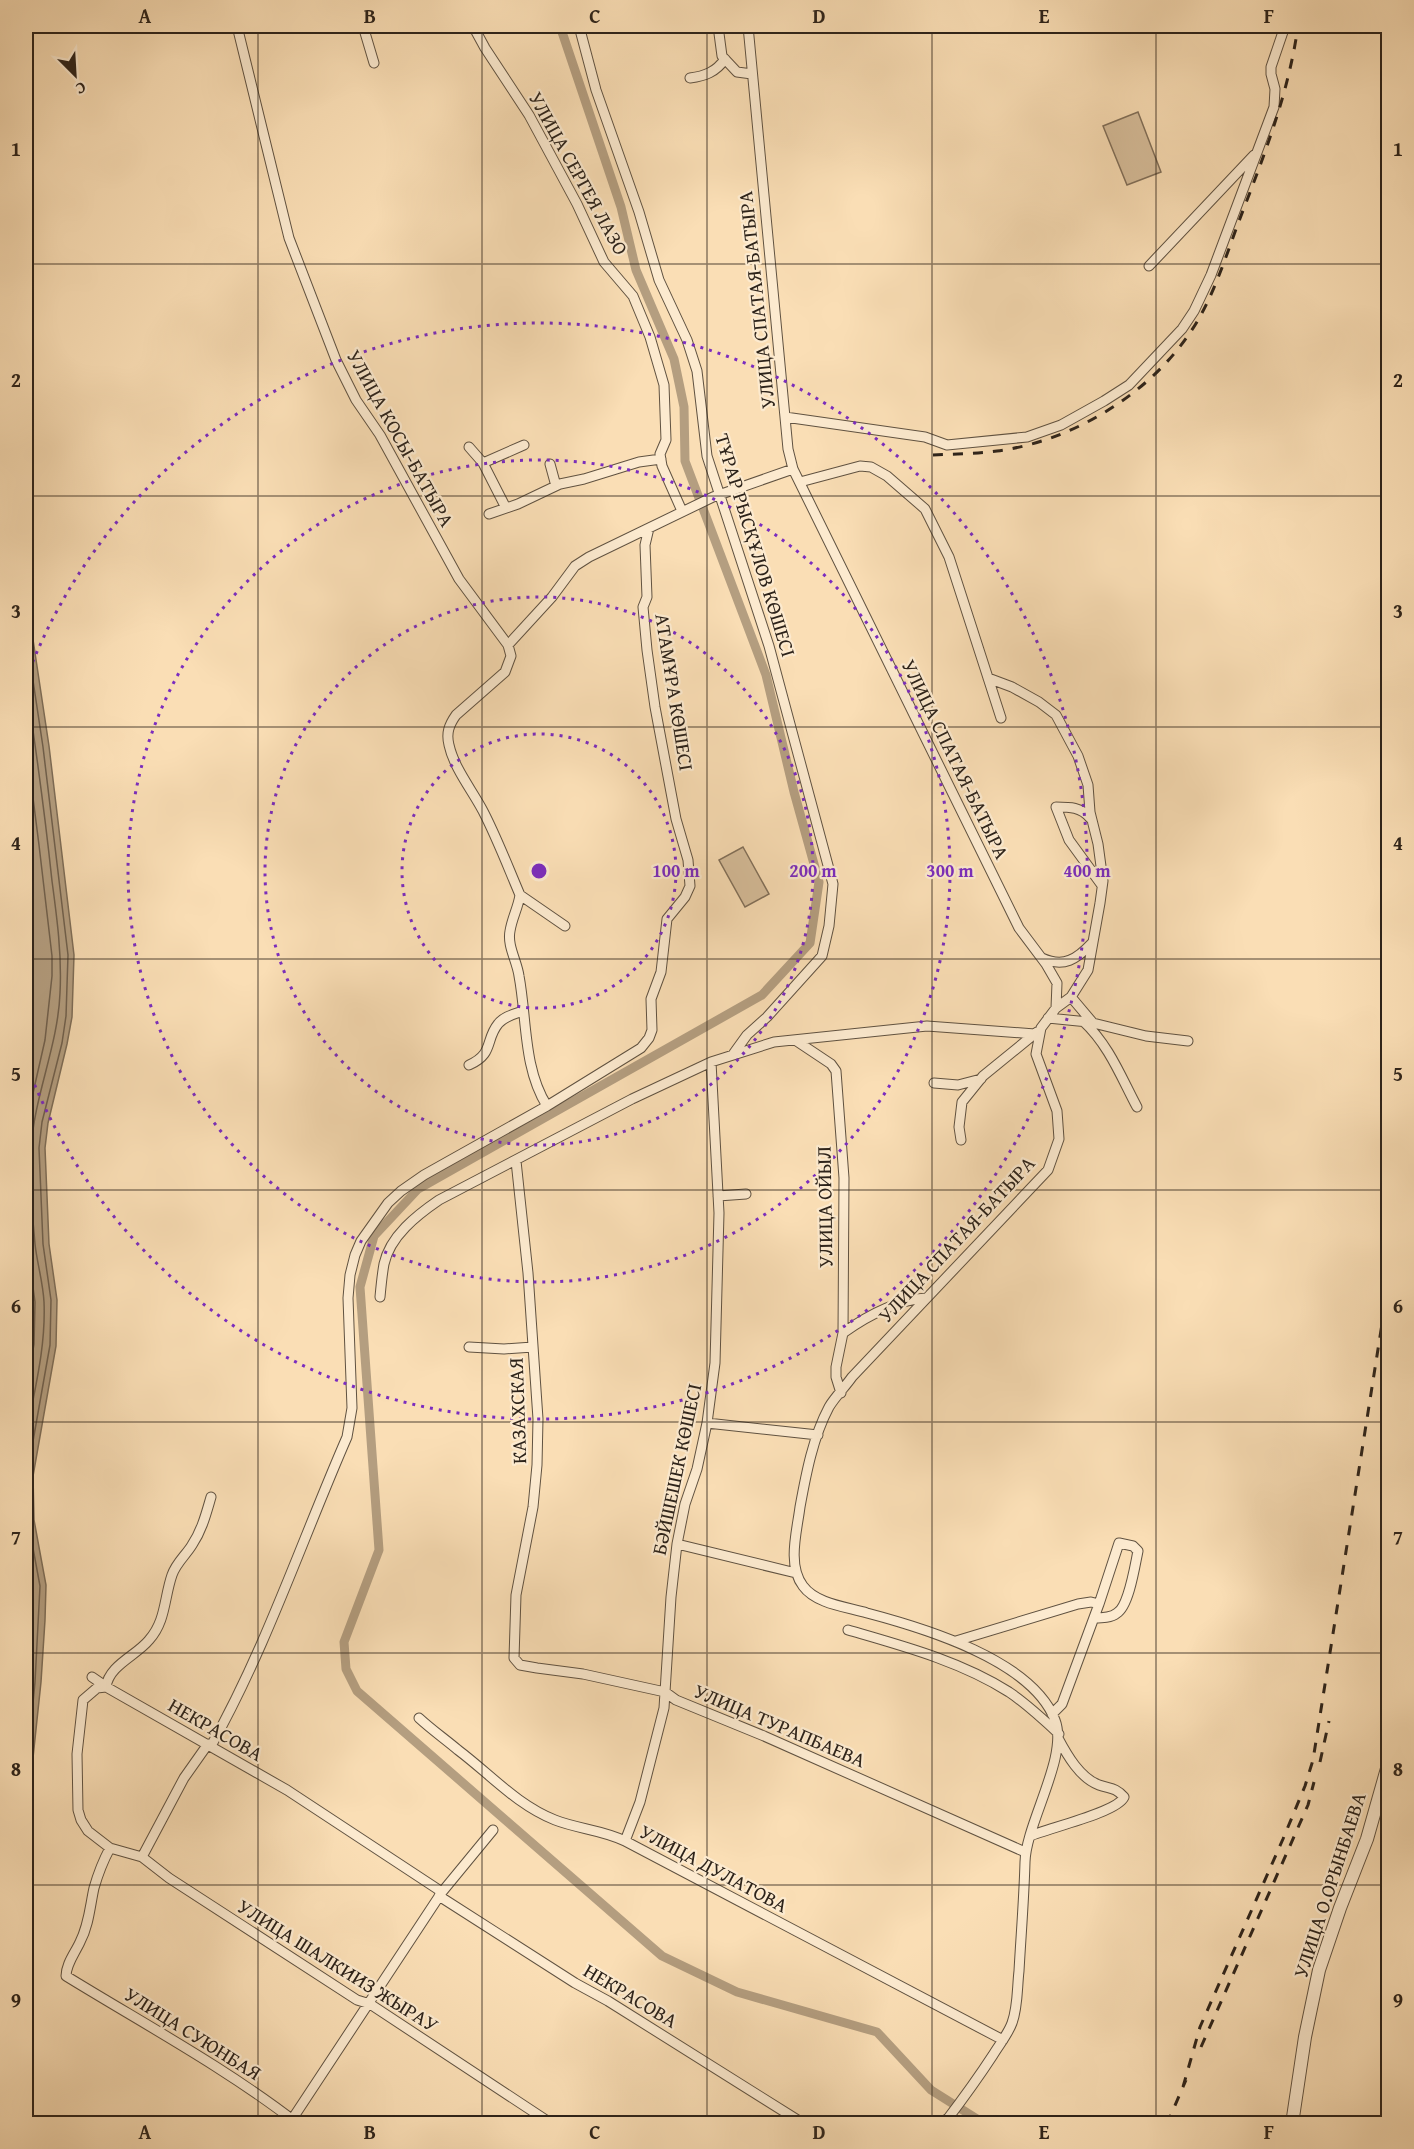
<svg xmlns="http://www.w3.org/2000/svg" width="1414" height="2149" font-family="'Gentium Book Plus',serif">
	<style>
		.green { fill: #d7be9b; stroke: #82705a; stroke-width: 1.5 }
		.water { fill: #b49e80; stroke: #7e6d57; stroke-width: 1.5 }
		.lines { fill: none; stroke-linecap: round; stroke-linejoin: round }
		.shore { stroke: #70604d; stroke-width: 1.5 }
		.canal { stroke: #b49e80; stroke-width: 9 }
		.minor-casing { stroke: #605241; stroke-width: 11 }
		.tertiary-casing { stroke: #605241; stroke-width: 14 }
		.minor { stroke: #fceacf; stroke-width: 9 }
		.tertiary { stroke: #fceacf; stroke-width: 12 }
		.rail { stroke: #2d231a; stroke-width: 3; stroke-dasharray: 10 10; stroke-linecap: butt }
		.grid { fill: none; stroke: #2d231a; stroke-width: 1.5; stroke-opacity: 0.55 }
		.ring { fill: none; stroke: #7b2cbf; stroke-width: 3; stroke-dasharray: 3 6 }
		.labels { text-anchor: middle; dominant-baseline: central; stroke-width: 4.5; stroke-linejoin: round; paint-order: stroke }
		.street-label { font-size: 20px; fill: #2d231a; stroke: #fceacf }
		.centre { fill: #7b2cbf; stroke: #fceacf; stroke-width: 3 }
		.ring-label { font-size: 18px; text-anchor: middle; font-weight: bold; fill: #7b2cbf; stroke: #fceacf; stroke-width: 4.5; stroke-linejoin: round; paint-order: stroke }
		.neatline { fill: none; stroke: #2d231a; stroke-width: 2 }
		.grid-label { font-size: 20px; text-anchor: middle; font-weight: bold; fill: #2d231a }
	</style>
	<rect width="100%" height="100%" fill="#fadeb5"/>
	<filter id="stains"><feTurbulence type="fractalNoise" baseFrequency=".00333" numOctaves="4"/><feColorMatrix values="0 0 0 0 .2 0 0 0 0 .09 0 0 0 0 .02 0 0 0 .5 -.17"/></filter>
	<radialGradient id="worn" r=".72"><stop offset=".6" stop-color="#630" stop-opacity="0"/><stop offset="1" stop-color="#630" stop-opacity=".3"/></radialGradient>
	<path class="green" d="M1138 112 1161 172 1127 185 1103 126Z
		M743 847 769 894 745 907 719 860Z"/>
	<path class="water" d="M26 593 49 746 74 955 72 1017 67 1044 48 1123 45 1148 49 1244 57 1300 56 1346 33 1476 34 1520 46 1585 45 1620 41 1682 26 1824Z"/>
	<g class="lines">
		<path class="shore" d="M26 634 43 747 68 955 66 1016 62 1043 42 1122 39 1148 43 1244 51 1300 50 1345 27 1475 28 1521 40 1586 35 1682 26 1777
			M26 683C36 749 45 815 52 881 57 918 62 955 60 993 58 1046 34 1096 31 1149 30 1180 32 1213 35 1244 37 1263 43 1282 44 1302 46 1348 34 1392 26 1436
			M26 743 39 845 52 956V976L45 1040 26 1124
			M26 1236 35 1302 34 1344 26 1390
			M26 1546 32 1586 26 1705"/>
		<path class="canal" d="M560 26 621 207 636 270 674 359 684 407 685 461 766 675 794 792 819 882 810 943 762 995 418 1189 374 1236 360 1287 379 1550 344 1642 346 1669 357 1691 662 1956 737 1992 877 2032 931 2090 985 2124"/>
		<defs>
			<path id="minor" d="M363 26 374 63
				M473 26 485 48 529 115 577 204 604 262 633 296 650 337 664 385 666 440 660 454 662 466 682 511
				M579 26 596 90 639 212 659 280 687 340 697 371 707 456 769 646 833 884 829 926 822 956 767 1017 747 1035 734 1053
				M718 26 722 56 737 72 752 74
				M748 26 788 449 793 469 1019 928 1046 964 1057 983 1056 1008 1041 1028 1036 1054 1057 1111 1059 1139 1048 1170 852 1377C845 1387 835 1397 829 1407 813 1437 806 1474 800 1507 797 1531 787 1565 803 1586 816 1604 847 1607 867 1613 924 1628 1032 1660 1055 1720 1069 1756 1026 1823 1025 1862 1024 1899 1021 1935 1019 1971 1017 1988 1018 2007 1012 2023 1008 2034 999 2045 993 2055 978 2078 962 2100 946 2121
				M690 78C705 76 716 72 725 59
				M1149 266 1254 155
				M785 417 925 437 947 445 1027 437 1061 425 1104 401 1129 385 1182 329 1194 311 1211 275 1274 107 1275 89 1271 74V67L1285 26
				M469 447 483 463
				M550 464 556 486
				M800 482 860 466 871 467 887 476 925 509 949 557 1001 718
				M506 508 483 463 524 445
				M489 514 518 504 560 484 584 479 639 462 661 459
				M508 645 552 597 575 566 589 557 713 497 793 469
				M988 678 1012 687 1039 702 1056 715 1078 756 1088 785 1090 812 1098 844 1103 881 1100 903 1088 970 1071 997 1056 1008
				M1090 818C1081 807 1070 807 1056 807L1069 840 1101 884
				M520 895 565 926
				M1042 958C1064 968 1077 959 1092 943
				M1071 997 1093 1023 1146 1036 1188 1041
				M1048 1018 1088 1022
				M1083 1021C1109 1045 1121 1077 1137 1107
				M795 1040 831 1064 836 1071 844 1178 843 1333 836 1367V1377L841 1393
				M469 1065C494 1054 485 1040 498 1024 504 1016 515 1014 523 1011
				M934 1083 958 1085 981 1079
				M547 1106 641 1048 649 1038 652 1030 651 999 661 972 667 919 685 897 690 886 688 860 676 819 655 707 647 650 643 607 647 597 645 545 649 528
				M961 1140 959 1127 962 1102 983 1076 1037 1032
				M516 1161 528 1273 538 1419 537 1465 533 1507 516 1595 514 1658 520 1665 537 1668 583 1674 665 1692 676 1700 764 1736 1025 1852
				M718 1196 746 1194
				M380 1297C381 1286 382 1275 384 1264 390 1236 417 1215 439 1200L632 1099 711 1062 774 1042 927 1026 1035 1034
				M843 1333C867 1316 896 1300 926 1298
				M469 1347 504 1349 533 1347
				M707 1423 818 1435
				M211 1497C206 1514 202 1530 192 1545 186 1555 176 1563 172 1575 164 1598 166 1621 149 1640 136 1656 109 1665 106 1687L97 1688 83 1700 77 1754 78 1810 81 1820 88 1831 110 1848 142 1857 169 1878 357 2000 370 2004 552 2124
				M677 1544 796 1573
				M848 1630C903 1646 960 1661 1009 1692 1027 1704 1043 1719 1059 1734
				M956 1641 1078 1604 1091 1602 1099 1604
				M92 1677 108 1688 287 1790 442 1892
				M1052 1714 1062 1704 1099 1604 1119 1543 1133 1546 1138 1551C1135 1565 1129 1606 1117 1613 1111 1618 1102 1618 1094 1618
				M419 1718C432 1730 445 1739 458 1750 490 1774 517 1805 555 1820 578 1829 603 1830 625 1841L1003 2040
				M211 1746C266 1648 302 1540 347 1437L352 1408 348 1298 350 1275 355 1255 361 1241 388 1203 401 1191 424 1175 547 1106C523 1068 527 1018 519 976 517 961 507 946 510 931 512 918 518 908 520 895 508 867 497 838 483 811 472 790 454 768 449 745 446 733 449 725 456 715L505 672 511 656 508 645 459 579 380 435 356 400 336 360 289 238 237 26
				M1030 1836C1049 1828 1118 1812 1124 1797 1115 1787 1110 1789 1099 1785 1080 1778 1067 1755 1058 1738
				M625 1841 640 1802 664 1708 671 1597 677 1544 685 1504 697 1469 707 1423 715 1363 719 1213 711 1062
				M110 1848C103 1861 98 1874 94 1888 90 1906 89 1925 80 1942 75 1953 66 1964 66 1976 144 2024 226 2068 298 2124
				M142 1857 184 1778 208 1744
				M439 1896 575 1983 608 2001 804 2124
				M289 2124 442 1892 493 1830"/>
			<path id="tertiary" d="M944 2124 946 2121
				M1292 2124 1305 2037 1319 1970 1340 1908 1367 1839 1388 1765"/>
		</defs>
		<use href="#minor" class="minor-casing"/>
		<use href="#tertiary" class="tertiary-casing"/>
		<use href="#minor" class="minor"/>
		<use href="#tertiary" class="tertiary"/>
		<path class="rail" d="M933 455C954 454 976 454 997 451 1069 442 1145 397 1187 337 1214 300 1227 251 1244 208 1267 148 1289 90 1298 26
			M1320 1762 1329 1721
			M1201 2047 1308 1805 1314 1782
			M1183 2087 1200 2027 1283 1839 1305 1786 1313 1760 1388 1286
			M1167 2124 1186 2080"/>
	</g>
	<path class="grid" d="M258 26V2124M482 26V2124M707 26V2124M932 26V2124M1156 26V2124M26 264H1388M26 496H1388M26 727H1388M26 959H1388M26 1190H1388M26 1422H1388M26 1653H1388M26 1885H1388"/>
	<g class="ring">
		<circle cx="539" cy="871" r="137"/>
		<circle cx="539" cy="871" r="274"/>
		<circle cx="539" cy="871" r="411"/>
		<path d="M26 679A548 548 0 1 1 26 1063"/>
	</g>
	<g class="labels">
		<g class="street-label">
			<text transform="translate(579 173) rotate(61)">УЛИЦА СЕРГЕЯ ЛАЗО</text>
			<text transform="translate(756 300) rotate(-96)">УЛИЦА СПАТАЯ-БАТЫРА</text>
			<text transform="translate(401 438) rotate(61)">УЛИЦА КОСЫ-БАТЫРА</text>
			<text transform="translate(756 545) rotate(73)">ТҰРАР РЫСҚҰЛОВ КӨШЕСІ</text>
			<text transform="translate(675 692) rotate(81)">АТАМҰРА КӨШЕСІ</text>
			<text transform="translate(956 759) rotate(64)">УЛИЦА СПАТАЯ-БАТЫРА</text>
			<text transform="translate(824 1207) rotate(-91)">УЛИЦА ОЙЫЛ</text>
			<text transform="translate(956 1239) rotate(-47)">УЛИЦА СПАТАЯ-БАТЫРА</text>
			<text transform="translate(517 1411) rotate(-92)">КАЗАХСКАЯ</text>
			<text transform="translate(676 1469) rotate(-78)">БӘЙШЕШЕК КӨШЕСІ</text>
			<text transform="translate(780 1725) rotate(23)">УЛИЦА ТУРАПБАЕВА</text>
			<text transform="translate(216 1729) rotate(30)">НЕКРАСОВА</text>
			<text transform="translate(714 1868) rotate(28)">УЛИЦА ДУЛАТОВА</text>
			<text transform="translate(1329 1885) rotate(-72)">УЛИЦА О.ОРЫНБАЕВА</text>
			<text transform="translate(338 1965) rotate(32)">УЛИЦА ШАЛКИИЗ ЖЫРАУ</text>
			<text transform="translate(631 1995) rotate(31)">НЕКРАСОВА</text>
			<text transform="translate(193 2033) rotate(32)">УЛИЦА СУЮНБАЯ</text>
		</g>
	</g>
	<circle cx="539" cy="871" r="9" class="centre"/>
	<g class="ring-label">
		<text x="676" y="877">100 m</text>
		<text x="813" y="877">200 m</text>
		<text x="950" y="877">300 m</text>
		<text x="1087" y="877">400 m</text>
	</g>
	<rect width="1414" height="2149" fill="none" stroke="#fadeb5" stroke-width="66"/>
	<g transform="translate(75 75) rotate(156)" stroke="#fceacf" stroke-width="4.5" paint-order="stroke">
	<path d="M0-4.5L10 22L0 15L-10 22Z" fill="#2d231a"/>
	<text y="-9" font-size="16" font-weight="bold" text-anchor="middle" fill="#2d231a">С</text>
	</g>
	<rect x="33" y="33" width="1348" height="2083" class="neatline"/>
	<g class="grid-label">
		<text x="145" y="23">A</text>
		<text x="370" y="23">B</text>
		<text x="595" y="23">C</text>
		<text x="819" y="23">D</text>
		<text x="1044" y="23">E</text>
		<text x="1269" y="23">F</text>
		<text x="16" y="156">1</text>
		<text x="1398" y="156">1</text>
		<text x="16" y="387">2</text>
		<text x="1398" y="387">2</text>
		<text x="16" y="618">3</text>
		<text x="1398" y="618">3</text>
		<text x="16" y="850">4</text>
		<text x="1398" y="850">4</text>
		<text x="16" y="1081">5</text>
		<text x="1398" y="1081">5</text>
		<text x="16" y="1313">6</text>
		<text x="1398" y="1313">6</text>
		<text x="16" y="1544">7</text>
		<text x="1398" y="1544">7</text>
		<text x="16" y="1776">8</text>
		<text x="1398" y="1776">8</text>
		<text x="16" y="2007">9</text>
		<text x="1398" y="2007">9</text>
		<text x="145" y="2139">A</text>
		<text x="370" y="2139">B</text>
		<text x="595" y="2139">C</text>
		<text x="819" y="2139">D</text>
		<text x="1044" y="2139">E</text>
		<text x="1269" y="2139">F</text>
	</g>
	<rect width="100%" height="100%" filter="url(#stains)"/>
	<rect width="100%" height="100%" fill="url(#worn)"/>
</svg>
